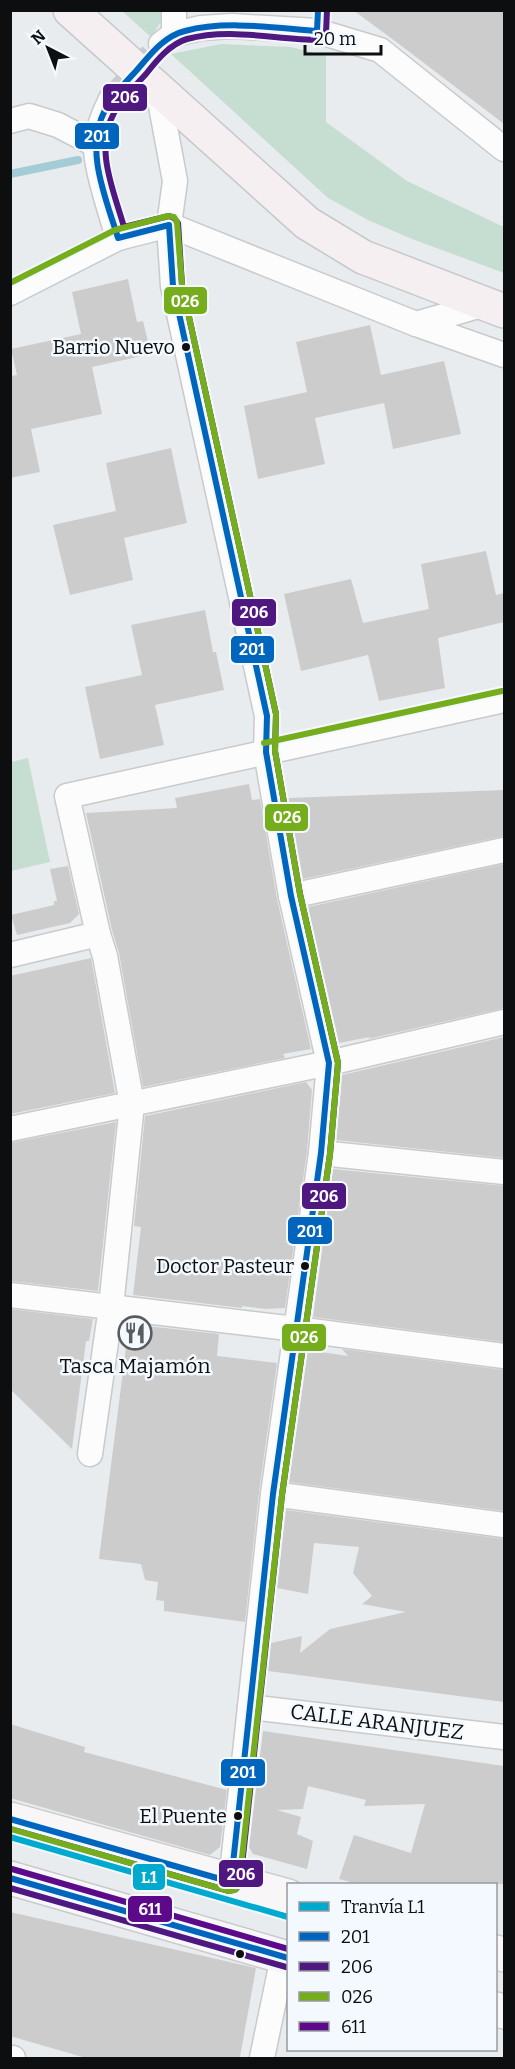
<svg xmlns="http://www.w3.org/2000/svg" width="515" height="2069" viewBox="0 0 515 2069" font-family="Bitter,serif">
<rect width="100%" height="100%" fill="#e9ecee"/>
<g fill="#c6ded2">
<polygon points="122,11 163,11 164,17 151,37"/>
<polygon points="221,44 291,47 326,56 326,122 407,181 504,227 504,273 412,239 368,220 328,198 171,54"/>
<polygon points="28,758 50,862 11,871 11,762"/>
</g>
<g fill="none" stroke-linecap="round" stroke-linejoin="round">
<polyline stroke="#a4ccd6" stroke-width="8" points="10,174 78,160"/>
</g>
<g fill="#ccc">
<polygon points="353,10 504,10 504,124 399,44"/>
<polygon points="128,279 137,322 143,321 151,354 92,367 102,414 31,429 40,472 10,478 10,376 17,375 11,349 81,334 72,292"/>
<polygon points="370,325 381,375 444,361 461,434 393,449 384,403 315,418 325,464 258,479 244,406 307,392 296,342"/>
<polygon points="171,448 187,523 124,538 133,580 70,595 53,525 116,511 106,463"/>
<polygon points="486,551 496,595 504,593 504,622 438,638 445,688 379,701 368,655 301,671 284,594 351,579 363,623 429,609 421,564"/>
<polygon points="205,610 213,652 216,652 224,690 155,705 164,745 100,759 85,687 142,675 131,625"/>
<polygon points="249,784 252,800 260,799 277,899 311,1049 283,1054 285,1058 143,1087 119,953 112,930 86,813 177,808 175,798"/>
<polygon points="504,790 504,836 303,879 288,798"/>
<polygon points="504,864 504,1008 368,1039 370,1037 339,1043 308,907"/>
<polygon points="68,866 79,914 70,923 17,935 11,915 54,905 54,901 57,901 50,869"/>
<polygon points="91,958 115,1093 10,1114 10,976"/>
<polygon points="504,1037 504,1158 336,1140 342,1075"/>
<polygon points="306,1082 312,1090 307,1151 285,1308 265,1309 242,1306 242,1308 133,1295 141,1227 134,1226 145,1116"/>
<polygon points="116,1122 98,1291 10,1281 10,1143"/>
<polygon points="333,1169 504,1186 504,1342 313,1317"/>
<polygon points="10,1309 93,1319 89,1341 86,1341 72,1449 10,1389"/>
<polygon points="129,1324 219,1334 217,1356 277,1363 259,1492 245,1622 164,1611 164,1601 156,1600 158,1582 145,1580 141,1564 99,1559"/>
<polygon points="342,1349 504,1370 504,1511 289,1482 308,1350 348,1356"/>
<polygon points="286,1510 504,1539 504,1702 268,1671 271,1643 302,1636 300,1653 330,1629 406,1612 362,1604 372,1596 353,1573 359,1547 314,1543 308,1594 277,1588"/>
<polygon points="10,1724 85,1747 84,1752 227,1790 220,1847 210,1855 10,1798"/>
<polygon points="263,1731 504,1766 504,1884 358,1884 339,1879 354,1835 411,1853 425,1804 364,1806 366,1800 308,1786 303,1809 277,1810 301,1817 297,1834 313,1841 307,1869 253,1854 249,1847"/>
<polygon points="10,1912 256,1968 240,2057 86,2058 10,2036"/>
</g>
<g fill="none" stroke-linecap="round" stroke-linejoin="round">
<polyline stroke="#c8cbcd" stroke-width="24" stroke-dasharray="24 12" stroke-linecap="butt" points="111,99 161,44"/>
<g stroke="#c8cacc" stroke-width="27">
<g id="minor">
<polyline points="174,10 174,34"/>
<polyline points="161,44 174,34 201,28 232,26 317,31 380,50 504,149"/>
<polyline points="158,90 175,181 169,225 173,286 267,716 266,752 291,896 329,1063 321,1153 273,1494 231,1882"/>
<path d="M 111,99 C 104,113 98,127 96,143 C 94,164 112,216 118,238"/>
<polyline points="10,121 29,116 58,125 96,145"/>
<polyline points="10,293 118,238 169,225 416,324 504,355"/>
<polyline points="416,324 485,304"/>
<polyline points="291,896 504,850"/>
<polyline points="10,955 98,934"/>
<polyline points="10,1129 329,1063 504,1022"/>
<polyline points="321,1153 504,1172"/>
<polyline points="10,1295 296,1329 504,1356"/>
<polyline points="90,1454 111,1307 132,1104 105,956 98,934 67,796 504,700"/>
<polyline points="273,1494 504,1525"/>
<polyline points="250,1707 504,1737"/>
<polyline points="10,2058 13,2058"/>
<polyline points="262,2058 283,1957"/>
</g>
</g>
<g stroke="#c8cacc" stroke-width="36">
<g id="secondary">
<polyline points="10,1819 288,1896"/>
<polyline points="10,1878 288,1958"/>
<polyline points="496,1952 504,1955"/>
<polyline points="496,2009 504,2012"/>
</g>
</g>
<g stroke="#c6c8c9" stroke-width="36">
<polyline id="primary" points="70,10 307,223 363,257 504,311"/>
</g>
<use href="#minor" stroke="#fcfcfc" stroke-width="24"/>
<use href="#secondary" stroke="#f8f6f7" stroke-width="33"/>
<use href="#primary" stroke="#f5eff1" stroke-width="33"/>
<g stroke="#f3f9fe" stroke-width="10">
<g id="bus-1">
<path d="M 10,1819 L 231,1882 L 273,1494 L 321,1153 L 329,1063 L 291,896 L 266,752 L 267,716 L 173,286 L 169,225 L 118,238 C 106,198 84,150 105,110 C 113,95 125,83 136,71 C 150,55 164,36 185,31 C 225,20 276,28 317,31 L 318,10"/>
<polyline points="10,1878 288,1958"/>
</g>
</g>
<g stroke="#f3f9fe" stroke-width="10">
<g id="bus-2">
<path d="M 10,1829 L 229,1891 L 236,1889 L 240,1884 L 282,1495 L 330,1154 L 338,1063 L 300,894 L 275,751 L 276,714 L 182,285 L 178,223 L 174,218 L 169,216 L 124,227 C 114,191 94,149 114,113 C 123,98 135,86 146,74 C 157,60 170,44 187,39 C 230,27 276,40 319,40 L 326,33 L 327,10"/>
<polyline points="10,1888 286,1967"/>
</g>
</g>
<g stroke="#f3f9fe" stroke-width="10">
<g id="bus-3">
<polyline points="10,283 115,230 168,216 174,217 177,222 182,285 276,714 275,751 300,894 338,1063 330,1154 282,1495 239,1885 235,1890 229,1891 10,1829"/>
<polyline points="264,743 502,691"/>
</g>
</g>
<g stroke="#f3f9fe" stroke-width="10">
<polyline id="bus-4" points="12,1869 288,1949"/>
</g>
<use href="#bus-1" stroke="#0065bd" stroke-width="6"/>
<use href="#bus-2" stroke="#4f1780" stroke-width="6"/>
<use href="#bus-3" stroke="#75ad1c" stroke-width="6"/>
<use href="#bus-4" stroke="#5c0a8a" stroke-width="6"/>
<g stroke="#f3f9fe" stroke-width="10">
<polyline id="tram-1" points="10,1837 288,1917"/>
</g>
<use href="#tram-1" stroke="#00a9ce" stroke-width="6"/>
</g>
<defs>
<g id="restaurant-ring" transform="scale(1.725)"><circle r="9.5" fill="#f3f9fe" stroke="#595c5e" stroke-width="1.5"/><path d="M-5-6h1v4h1v-4h1v4h1v-4h1v5L-1.5 .5V6h-2V.5L-5-1ZM5-6V6H3V1.5H1.5Q1.5-4 5-6Z" fill="#595c5e"/></g>
</defs>
<g fill-rule="evenodd">
<use href="#restaurant-ring" x="135" y="1333"/>
</g>
<g fill="#0c0e10" stroke="#f3f9fe" stroke-width="2">
<circle cx="186" cy="347" r="5"/>
<circle cx="305" cy="1266" r="5"/>
<circle cx="238" cy="1816" r="5"/>
<circle cx="240" cy="1954" r="5"/>
</g>
<g text-anchor="middle" stroke-width="5" stroke-linejoin="round" paint-order="stroke">
<g font-size="20" fill="#0c0e10" stroke="#f3f9fe" text-anchor="end">
<text x="175" y="354">Barrio Nuevo</text>
<text x="294" y="1273">Doctor Pasteur</text>
<text x="227" y="1823">El Puente</text>
</g>
<g font-size="21" fill="#0c0e10" stroke="#f3f9fe">
<text x="135" y="1373">Tasca Majamón</text>
</g>
<g font-size="21" fill="#0c0e10" stroke="#f3f9fe">
<text transform="translate(377 1722) rotate(7)" y="7">CALLE ARANJUEZ</text>
</g>
</g>
<g stroke="#f3f9fe" stroke-width="2">
<rect x="102" y="83" width="46" height="29" rx="6" fill="#4f1780"/>
<rect x="74" y="122" width="46" height="28" rx="6" fill="#0065bd"/>
<rect x="163" y="286" width="45" height="29" rx="6" fill="#75ad1c"/>
<rect x="231" y="598" width="46" height="29" rx="6" fill="#4f1780"/>
<rect x="230" y="635" width="45" height="29" rx="6" fill="#0065bd"/>
<rect x="264" y="803" width="45" height="29" rx="6" fill="#75ad1c"/>
<rect x="301" y="1182" width="46" height="28" rx="6" fill="#4f1780"/>
<rect x="287" y="1216" width="46" height="29" rx="6" fill="#0065bd"/>
<rect x="281" y="1323" width="46" height="29" rx="6" fill="#75ad1c"/>
<rect x="220" y="1758" width="46" height="29" rx="6" fill="#0065bd"/>
<rect x="218" y="1859" width="46" height="29" rx="6" fill="#4f1780"/>
<rect x="132" y="1863" width="34" height="28" rx="6" fill="#00a9ce"/>
<rect x="127" y="1895" width="46" height="28" rx="6" fill="#5c0a8a"/>
</g>
<g font-size="16" text-anchor="middle" font-weight="bold" fill="#fff">
<text x="125" y="103">206</text>
<text x="97" y="142">201</text>
<text x="185" y="307">026</text>
<text x="254" y="618">206</text>
<text x="252" y="655">201</text>
<text x="287" y="823">026</text>
<text x="324" y="1202">206</text>
<text x="310" y="1237">201</text>
<text x="304" y="1343">026</text>
<text x="243" y="1778">201</text>
<text x="241" y="1880">206</text>
<text x="149" y="1883">L1</text>
<text x="150" y="1915">611</text>
</g>
<rect width="515" height="2069" fill="none" stroke="#0c0e10" stroke-width="24"/>
<rect x="287" y="1883" width="210" height="168" fill="#f3f9fe" stroke="#979b9f" stroke-width="1.5"/>
<rect x="299" y="1902" width="30" height="9" fill="#00a9ce" stroke="#979b9f" stroke-width="1.5"/>
<text x="341" y="1913" font-size="18" fill="#0c0e10">Tranvía L1</text>
<rect x="299" y="1932" width="30" height="9" fill="#0065bd" stroke="#979b9f" stroke-width="1.5"/>
<text x="341" y="1943" font-size="18" fill="#0c0e10">201</text>
<rect x="299" y="1962" width="30" height="9" fill="#4f1780" stroke="#979b9f" stroke-width="1.5"/>
<text x="341" y="1973" font-size="18" fill="#0c0e10">206</text>
<rect x="299" y="1992" width="30" height="9" fill="#75ad1c" stroke="#979b9f" stroke-width="1.5"/>
<text x="341" y="2003" font-size="18" fill="#0c0e10">026</text>
<rect x="299" y="2022" width="30" height="9" fill="#5c0a8a" stroke="#979b9f" stroke-width="1.5"/>
<text x="341" y="2033" font-size="18" fill="#0c0e10">611</text>
<g transform="translate(48 48) rotate(318)" stroke="#f3f9fe" stroke-width="4.5" paint-order="stroke">
<path d="M0-4.5L10 22L0 15L-10 22Z" fill="#0c0e10"/>
<text y="-9" font-size="16" font-weight="bold" text-anchor="middle" fill="#0c0e10">N</text>
</g>
<path d="M305 45v9h76v-9" fill="none" stroke="#0c0e10" stroke-width="3"/>
<text x="314" y="45" font-size="18" fill="#0c0e10" stroke="#f3f9fe" stroke-width="4.5" paint-order="stroke">20 m</text>
</svg>
